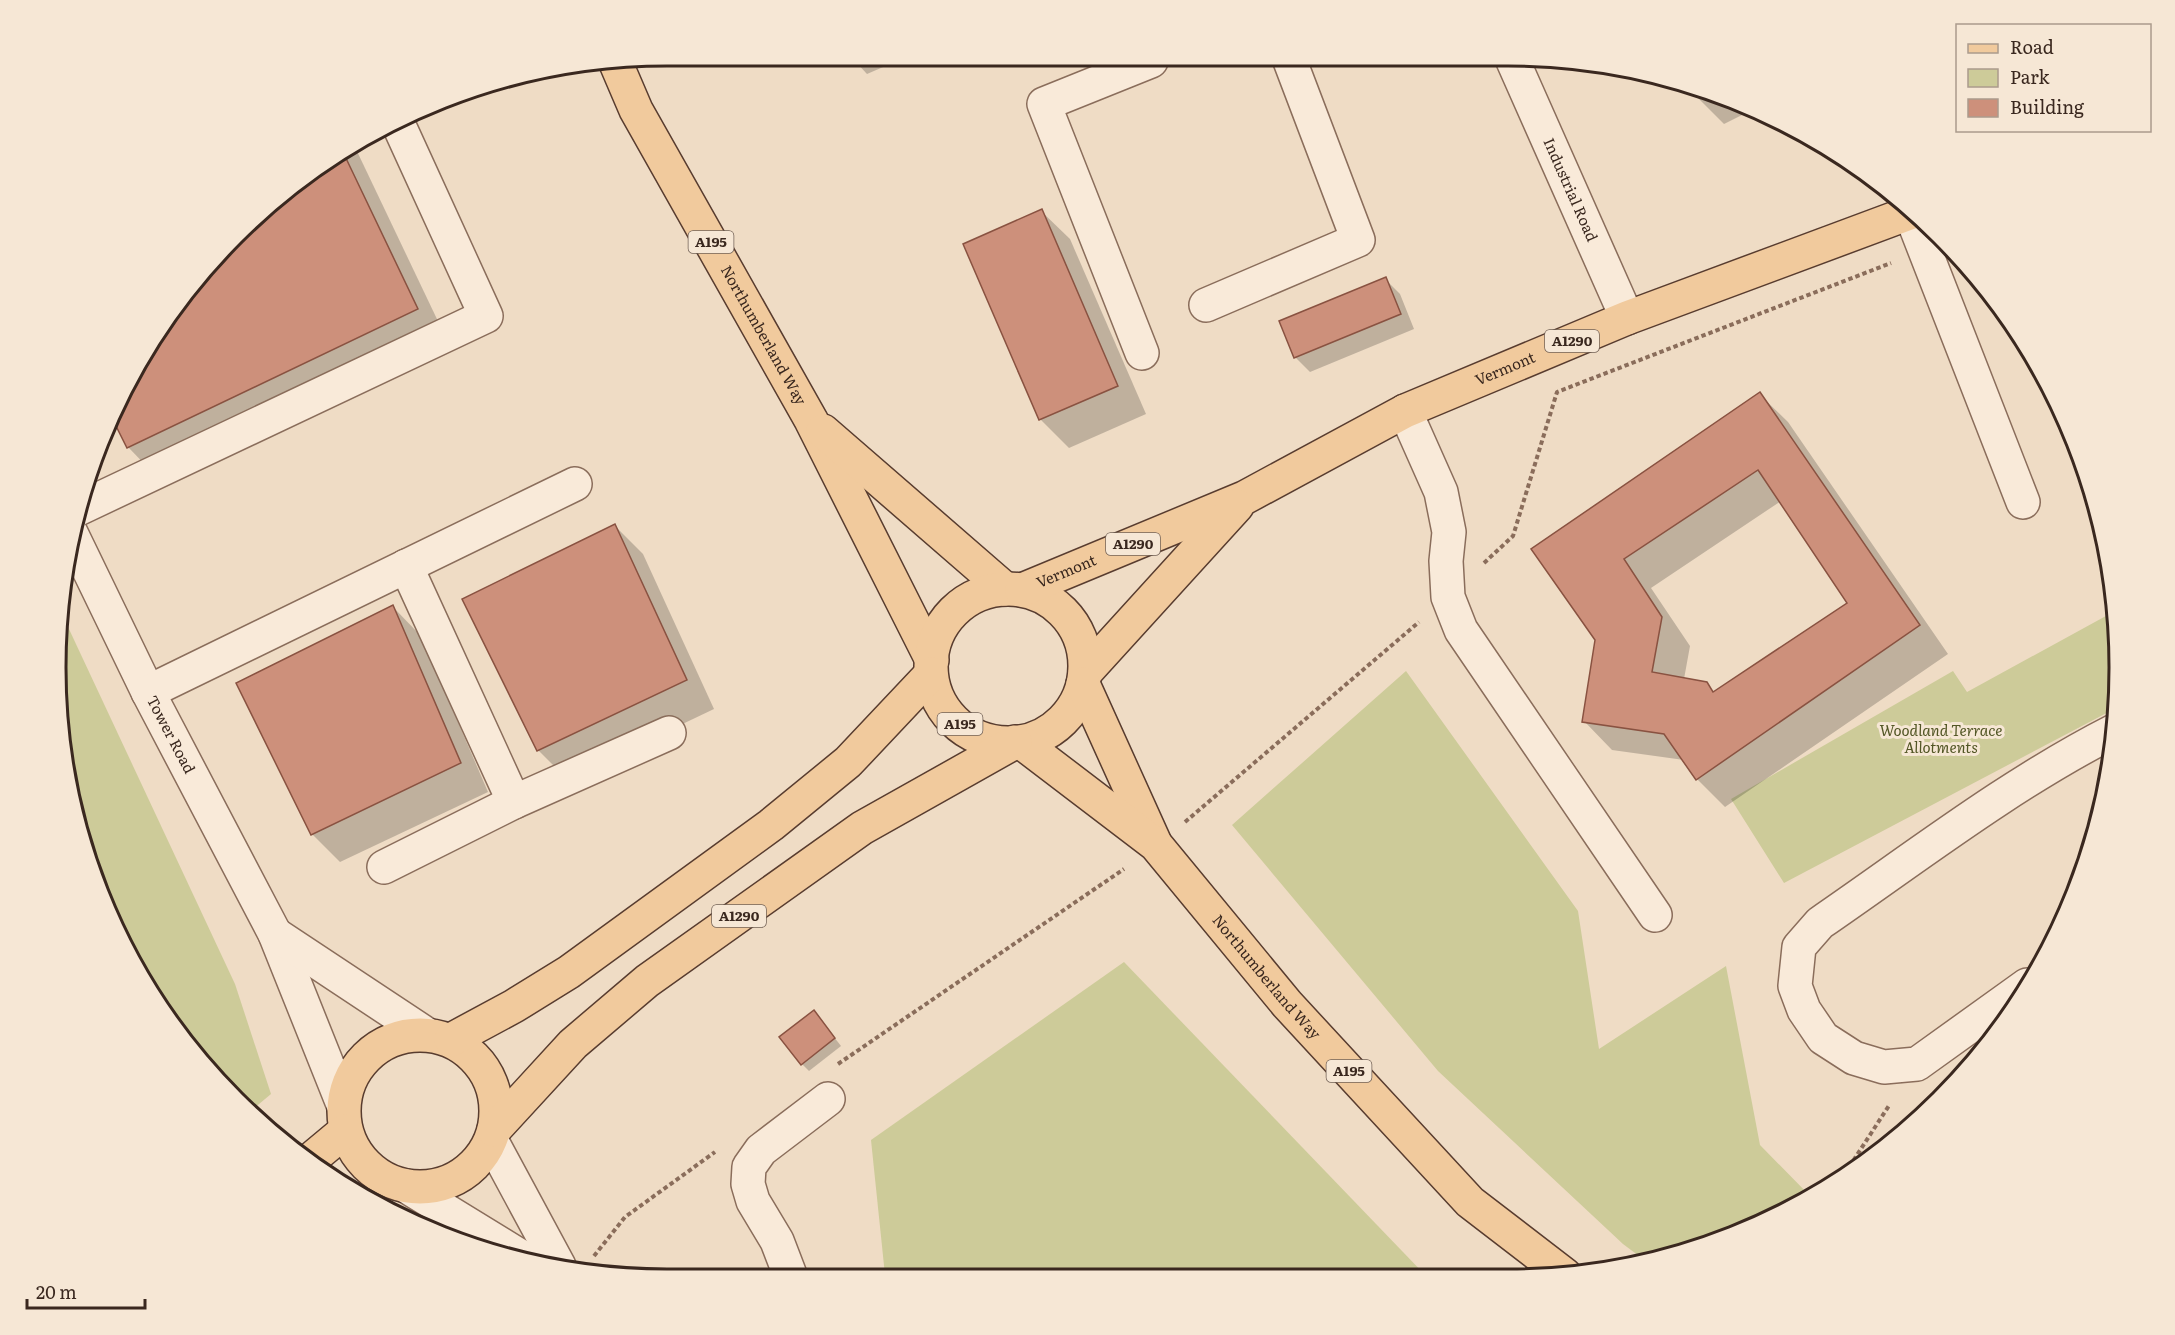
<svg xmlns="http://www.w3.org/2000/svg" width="2175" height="1335" viewBox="0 0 2175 1335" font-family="Literata,serif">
<rect width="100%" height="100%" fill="#efdcc5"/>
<g fill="#cdcb99">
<polygon points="2115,611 2118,707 1784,883 1731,799 1953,671 1967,692"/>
<polygon points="61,612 235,984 271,1094 252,1110 182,1040 119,938 88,864 61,748 56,667"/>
<polygon points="1406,671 1578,911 1599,1049 1726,966 1760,1145 1812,1198 1704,1247 1643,1259 1623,1244 1438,1071 1232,825"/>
<polygon points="1124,962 1428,1278 885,1275 871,1140"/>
</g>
<g fill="#0003" fill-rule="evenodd">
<polygon points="855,61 897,61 867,74"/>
<polygon points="1692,89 1741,102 1754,109 1724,124 1695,95"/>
<polygon points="354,145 446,338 156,476 128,447 114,418 159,327 235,235 295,182"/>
<polygon points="1041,211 1070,239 1146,414 1069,448 1040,419"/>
<polygon points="1385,279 1400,294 1414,329 1310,372 1295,357"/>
<polygon points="2036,360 2087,470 2096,508 2094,506"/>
<path d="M 1759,394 L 1788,422 L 1948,654 L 1725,807 L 1697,779 L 1684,760 L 1612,750 L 1584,721 L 1596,640 L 1533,549 ZM 1781,501 L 1849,603 L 1715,693 L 1706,684 L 1684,679 L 1690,646 L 1651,588 Z"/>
<polygon points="614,525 643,554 714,709 567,779 538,750"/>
<polygon points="393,607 421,636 488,792 340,862 312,834"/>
<polygon points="820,1019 841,1046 809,1071 802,1064"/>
</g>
<g fill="#cd907b" stroke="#895241" stroke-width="1.5" fill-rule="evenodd">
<polygon points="1690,88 1703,92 1694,96"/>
<polygon points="343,152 418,309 127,448 113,420 159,327 235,235 295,182"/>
<polygon points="1042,209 1118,386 1039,420 963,244"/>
<polygon points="1386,277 1401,314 1294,358 1279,321"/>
<polygon points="2033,355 2087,470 2095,506 2093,507"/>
<path d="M 1760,392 L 1920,625 L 1696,780 L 1664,734 L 1582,722 L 1595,640 L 1531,549 ZM 1758,470 L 1847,603 L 1713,692 L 1707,682 L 1652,672 L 1662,617 L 1624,559 Z"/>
<polygon points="615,524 687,680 537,751 462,599"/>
<polygon points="393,605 461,763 311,835 236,683"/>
<polygon points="814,1010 835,1038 801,1065 779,1037"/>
</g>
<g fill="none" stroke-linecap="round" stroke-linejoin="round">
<g stroke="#8a6d5b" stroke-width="36">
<g id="minor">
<path id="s1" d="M 1513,61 L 1627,318"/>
<polyline points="1910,212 2023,502"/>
<polyline points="1206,305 1358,240 1290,61"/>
<polyline points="1142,353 1044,104 1151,61"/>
<polyline points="1405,411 1441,492 1449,532 1446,561 1448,597 1461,630 1655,915"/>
<polyline points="78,509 486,316 396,119"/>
<path id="s2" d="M 71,533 L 148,692 L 275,934 L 343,1104"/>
<polyline points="406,566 514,802"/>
<polyline points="148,692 575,484"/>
<polyline points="384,867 514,802 669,733"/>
<polyline points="275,934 426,1034"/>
<path d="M 2027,985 L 1917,1064 L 1884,1067 L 1854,1058 L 1823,1038 L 1804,1010 L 1795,986 L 1799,947 L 1820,923 C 1916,857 2010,784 2114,731"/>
<polyline points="491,1140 559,1266"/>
<polyline points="406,1186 520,1256"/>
<polyline points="790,1275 777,1241 753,1201 748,1184 749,1167 761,1150 828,1099"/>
</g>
</g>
<g stroke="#583c2f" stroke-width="36">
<g id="major">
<path id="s3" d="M 615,61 L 636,110 L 811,420 L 932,660"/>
<polyline points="823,431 1005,589"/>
<circle cx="1008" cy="666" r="77"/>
<path id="s4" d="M 1022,590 L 1244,498 L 1405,411 L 1627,318 L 1912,212"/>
<polyline points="1085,673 1237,506"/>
<polyline points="1083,684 1154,841"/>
<path id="s5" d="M 1021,742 L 1156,845 L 1287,1004 L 1470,1202 L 1565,1275"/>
<circle cx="420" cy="1111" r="76"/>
<polyline points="451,1040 514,1006 569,972 771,825 848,762 931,674"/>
<polyline points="494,1130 573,1044 647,981 862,828 1015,742"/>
<polyline points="309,1161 345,1131"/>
</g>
</g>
<g stroke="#8a6d5b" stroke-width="4" stroke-dasharray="4.5 3" stroke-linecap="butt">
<polyline points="1484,563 1513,536 1557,392 1891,263"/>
<polyline points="1185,822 1419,622"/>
<polyline points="838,1064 1124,869"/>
<polyline points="1834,1183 1846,1172 1890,1104"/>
<polyline points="594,1256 625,1217 715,1152"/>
</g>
<use href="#minor" stroke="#f9ead9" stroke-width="33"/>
<use href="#major" stroke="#f1ca9d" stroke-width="33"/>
</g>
<g text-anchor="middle" stroke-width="6" stroke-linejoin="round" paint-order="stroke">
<g fill="#f6e7d5" stroke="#726156" stroke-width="1.5">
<rect x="688.5" y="231" width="45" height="22" rx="4.5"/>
<rect x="1545" y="330" width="54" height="22" rx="4.5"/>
<rect x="1106" y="533" width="54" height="22" rx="4.5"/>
<rect x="937.5" y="713" width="45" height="22" rx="4.5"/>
<rect x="712" y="905" width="54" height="22" rx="4.5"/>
<rect x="1326.5" y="1060" width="45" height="22" rx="4.5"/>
</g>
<g font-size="14" font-weight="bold" fill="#3a281f">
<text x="711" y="247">A195</text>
<text x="1572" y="346">A1290</text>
<text x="1133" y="549">A1290</text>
<text x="960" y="729">A195</text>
<text x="739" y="921">A1290</text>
<text x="1349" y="1076">A195</text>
</g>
<g font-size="15" fill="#3a281f" stroke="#f6e7d5">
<text dy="5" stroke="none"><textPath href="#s1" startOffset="141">Industrial Road</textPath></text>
<text dy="5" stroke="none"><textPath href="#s3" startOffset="312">Northumberland Way</textPath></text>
<text dy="5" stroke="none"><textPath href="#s4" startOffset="532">Vermont</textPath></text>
<text dy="5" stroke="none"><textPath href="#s4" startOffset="48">Vermont</textPath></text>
<text dy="5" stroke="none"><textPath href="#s2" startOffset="225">Tower Road</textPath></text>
<text dy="5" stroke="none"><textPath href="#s5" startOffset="342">Northumberland Way</textPath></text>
</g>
<g font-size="15" font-style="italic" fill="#525625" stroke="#f6e7d5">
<text x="1941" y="736">Woodland Terrace<tspan x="1941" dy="17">Allotments</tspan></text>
</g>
</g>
<path d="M0 0H2175V1335H0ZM667 66H1508A601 601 0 0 1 2109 667V668A601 601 0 0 1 1508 1269H667A601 601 0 0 1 66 668V667A601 601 0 0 1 667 66Z" fill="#f6e7d5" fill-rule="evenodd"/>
<path fill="none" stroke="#3a281f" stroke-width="3" d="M667 66H1508A601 601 0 0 1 2109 667V668A601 601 0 0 1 1508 1269H667A601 601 0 0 1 66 668V667A601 601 0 0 1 667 66Z"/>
<rect x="1956" y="24" width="195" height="108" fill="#f6e7d5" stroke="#ab9b8c" stroke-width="1.5"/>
<rect x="1968" y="44" width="30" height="9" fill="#f1ca9d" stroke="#ab9b8c" stroke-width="1.5"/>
<text x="2010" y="54" font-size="18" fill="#3a281f">Road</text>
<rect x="1968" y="69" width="30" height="18" fill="#cdcb99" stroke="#ab9b8c" stroke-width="1.5"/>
<text x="2010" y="84" font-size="18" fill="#3a281f">Park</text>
<rect x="1968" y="99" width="30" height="18" fill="#cd907b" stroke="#ab9b8c" stroke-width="1.5"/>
<text x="2010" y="114" font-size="18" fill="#3a281f">Building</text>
<path d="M27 1299v9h118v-9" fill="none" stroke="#3a281f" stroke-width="3"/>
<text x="36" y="1299" font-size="18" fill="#3a281f" stroke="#f6e7d5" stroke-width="4.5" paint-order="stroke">20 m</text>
</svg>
